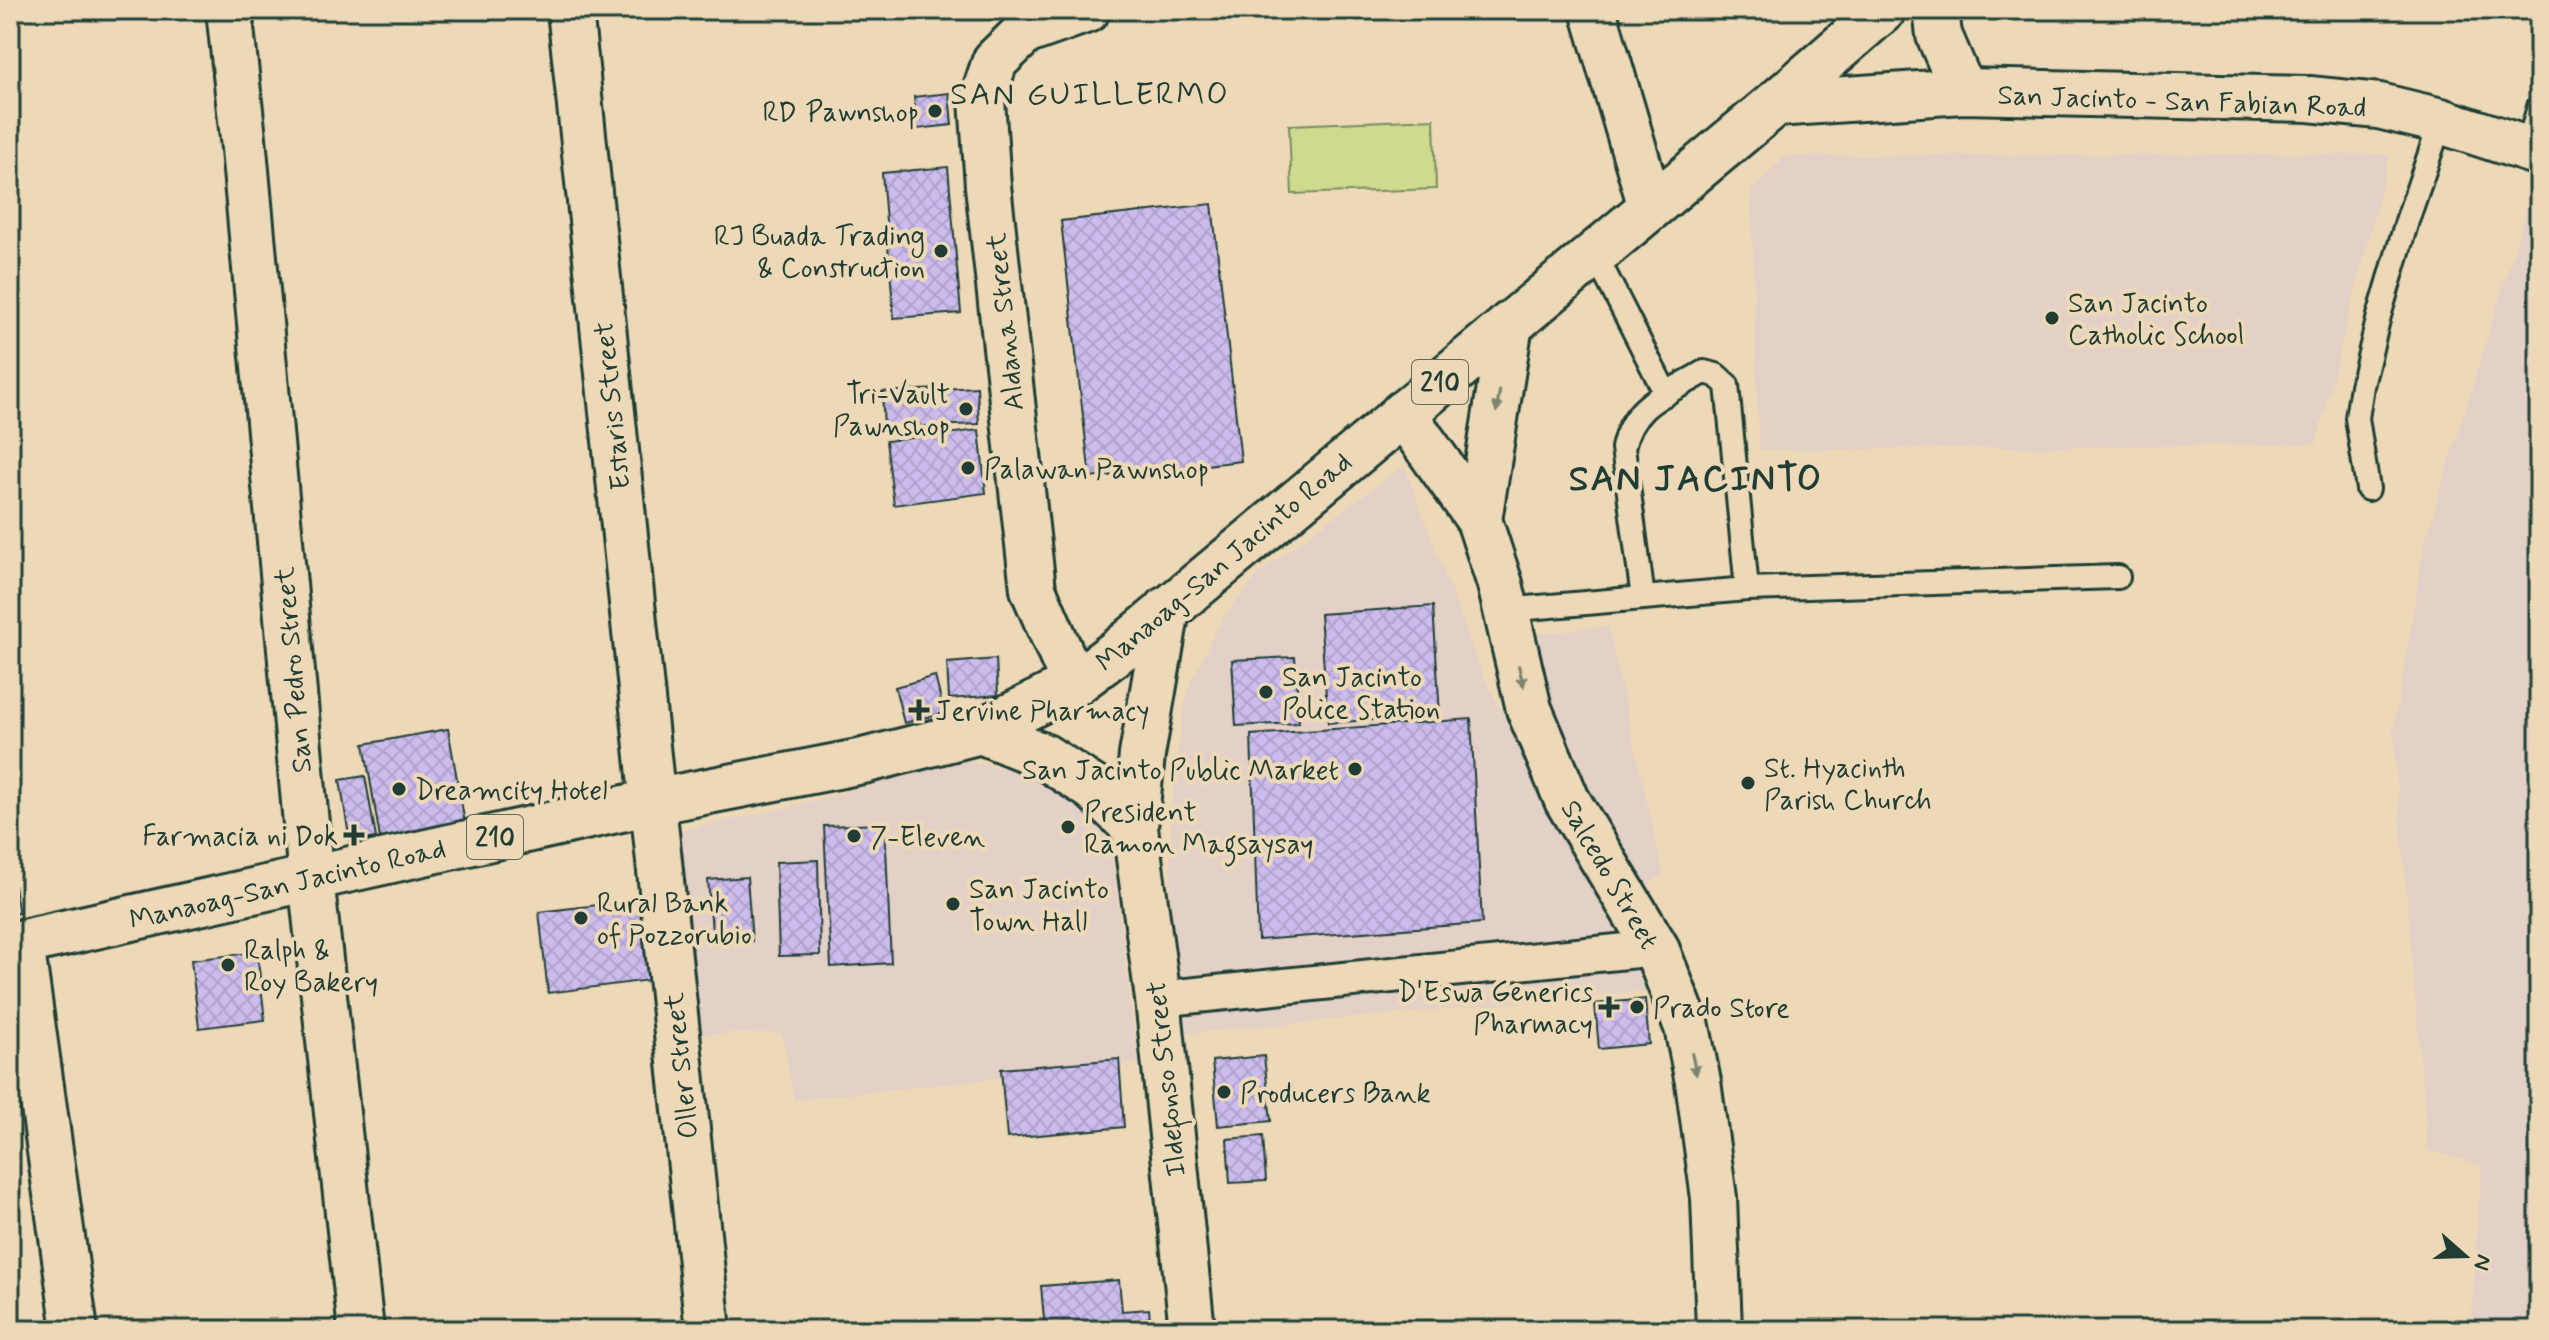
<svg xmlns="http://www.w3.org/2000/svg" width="2549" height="1340" viewBox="0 0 2549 1340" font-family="Mynerve,sans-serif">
<defs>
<pattern id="building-cross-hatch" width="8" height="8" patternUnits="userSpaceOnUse" patternTransform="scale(2)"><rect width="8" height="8" fill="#ccbced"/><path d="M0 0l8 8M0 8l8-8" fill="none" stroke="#afa2cc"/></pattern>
</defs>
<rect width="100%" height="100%" fill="#edd9b7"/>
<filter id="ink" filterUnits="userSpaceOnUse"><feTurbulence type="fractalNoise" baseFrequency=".0125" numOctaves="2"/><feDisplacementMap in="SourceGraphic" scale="16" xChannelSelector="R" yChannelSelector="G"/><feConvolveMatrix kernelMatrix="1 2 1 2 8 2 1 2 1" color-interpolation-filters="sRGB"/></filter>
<g filter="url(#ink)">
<g fill="#e3d0c7">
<polygon points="2390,154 2316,444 1759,450 1751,191 1786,156"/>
<polygon points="2530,199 2539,201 2539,1330 2470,1330 2482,1165 2428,1150 2393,732 2425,541"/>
<polygon points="1404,465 1482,674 1619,927 1647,991 1187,1033 1170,964 1171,815 1181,723 1190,683 1222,619 1260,572"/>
<polygon points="1608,626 1663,874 1643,889 1549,720 1530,635"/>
<polygon points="963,761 1026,771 1071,793 1096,818 1111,845 1138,1063 794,1100 782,1033 689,1034 665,833 769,812"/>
</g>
<polygon fill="#cedb8e" stroke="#768c61" stroke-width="2" points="1434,119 1436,189 1292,194 1289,125"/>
<g fill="url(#building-cross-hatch)" stroke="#1f3d34" stroke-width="2">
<polygon points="949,93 952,125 917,129 914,97"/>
<polygon points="948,167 961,313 894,318 882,173"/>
<polygon points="1212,204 1241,461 1090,478 1061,221"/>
<polygon points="977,387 979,424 884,428 882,392"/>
<polygon points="979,430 986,493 894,505 886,441"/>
<polygon points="1433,606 1440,715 1328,723 1320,614"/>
<polygon points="1295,657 1299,723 1236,726 1232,660"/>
<polygon points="996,659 998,695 949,699 947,663"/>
<polygon points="935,676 944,713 904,723 895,687"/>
<polygon points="1471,719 1482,923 1258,940 1251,735"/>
<polygon points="448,729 465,823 380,838 364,744"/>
<polygon points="365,776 376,838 350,842 340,780"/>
<polygon points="885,824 891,963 831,967 824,826"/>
<polygon points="818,860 820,955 779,956 776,862"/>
<polygon points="747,877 752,941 713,945 708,880"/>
<polygon points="10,886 14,886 19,913 10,914"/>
<polygon points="640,900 650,980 548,993 539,912"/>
<polygon points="257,952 265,1020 199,1028 191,960"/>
<polygon points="1645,999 1649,1044 1599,1049 1595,1004"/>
<polygon points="1264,1056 1271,1121 1218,1126 1212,1061"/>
<polygon points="1119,1059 1124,1127 1007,1138 1001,1069"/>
<polygon points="1263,1136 1266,1181 1230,1183 1227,1139"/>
<polygon points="1119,1280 1122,1311 1149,1309 1151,1330 1045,1330 1041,1286"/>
</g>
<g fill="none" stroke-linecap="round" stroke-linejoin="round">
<g stroke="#1f3d34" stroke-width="28">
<g id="service">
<polyline points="2527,149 2539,107"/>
<polyline points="1595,254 1666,394"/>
<polyline points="2368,489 2357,418 2362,386 2379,316 2407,221 2441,121"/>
<path d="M 1643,598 L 1623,448 C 1633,402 1666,395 1704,372 L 1716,375 L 1727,385 L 1747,589"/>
<polyline points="1505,610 1747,589 2118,577"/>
</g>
</g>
<g stroke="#1f3d34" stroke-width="40">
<polyline id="pedestrian" points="1158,999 1656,948"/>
</g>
<g stroke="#1f3d34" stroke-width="50">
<g id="minor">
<polyline points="229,10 243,138 311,878 361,1330"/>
<polyline points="570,10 708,1330"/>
<polyline points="1593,10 1651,207"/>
<polyline points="1074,684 1033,589 988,186 982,100 995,61 1025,32 1087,10"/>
<polyline points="21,943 75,1330"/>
</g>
</g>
<g stroke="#1f3d34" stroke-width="50">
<g id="tertiary">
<polyline points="1403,413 1479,520 1500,584 1529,709 1567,800 1656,948 1687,1027 1698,1082 1714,1198 1719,1330"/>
<polyline points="1479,520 1510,324"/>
</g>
</g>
<g stroke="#1f3d34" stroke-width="50">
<g id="secondary">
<polyline points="1936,10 1939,35 1963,91"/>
<polyline points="1775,104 1963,91 2309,99 2379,106 2441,121 2539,153"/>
<polyline points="1167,609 1142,755 1135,828 1158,999 1192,1330"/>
<polyline points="981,731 1045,757 1093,788 1135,828"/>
</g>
</g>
<g stroke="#1f3d34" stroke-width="50">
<polyline id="primary" points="10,945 652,802 863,761 981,731 1074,684 1122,648 1775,104 1883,10"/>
</g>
<use href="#service" stroke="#edd9b7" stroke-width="22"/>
<use href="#pedestrian" stroke="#edd9b7" stroke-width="34"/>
<use href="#minor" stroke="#edd9b7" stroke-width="44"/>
<use href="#tertiary" stroke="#edd9b7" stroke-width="44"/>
<use href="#secondary" stroke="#edd9b7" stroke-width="44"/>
<use href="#primary" stroke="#edd9b7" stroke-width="44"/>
</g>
<defs><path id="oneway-solid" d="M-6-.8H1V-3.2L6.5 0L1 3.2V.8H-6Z" transform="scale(2)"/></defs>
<g fill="#7c836f">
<use href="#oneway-solid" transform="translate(1498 401) rotate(99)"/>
<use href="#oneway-solid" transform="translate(1521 676) rotate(77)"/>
<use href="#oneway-solid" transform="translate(1694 1064) rotate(78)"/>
</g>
</g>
<g fill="#1f3d34" stroke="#edd9b7" stroke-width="3">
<circle cx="935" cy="111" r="8"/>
<circle cx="941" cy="251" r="8"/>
<circle cx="2052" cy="318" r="8"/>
<circle cx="966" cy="409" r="8"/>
<circle cx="968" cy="468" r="8"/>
<circle cx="1266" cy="692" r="8"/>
<path d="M915 698h8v8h8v8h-8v8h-8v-8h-8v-8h8z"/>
<circle cx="1355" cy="769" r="8"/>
<circle cx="1748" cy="783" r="8"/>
<circle cx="399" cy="789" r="8"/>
<circle cx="1068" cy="827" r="8"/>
<path d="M350 823h8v8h8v8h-8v8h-8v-8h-8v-8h8z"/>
<circle cx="854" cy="836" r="8"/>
<circle cx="953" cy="904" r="8"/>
<circle cx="581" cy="918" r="8"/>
<circle cx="228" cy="965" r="8"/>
<path d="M1605 995h8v8h8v8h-8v8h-8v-8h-8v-8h8z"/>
<circle cx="1637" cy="1007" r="8"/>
<circle cx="1224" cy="1092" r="8"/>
</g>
<g text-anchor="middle" stroke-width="8" stroke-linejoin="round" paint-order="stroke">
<g fill="#edd9b7" stroke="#5d6c5b" stroke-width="2">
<rect x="1412" y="360" width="56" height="44" rx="6"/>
<rect x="467" y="815" width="56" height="44" rx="6"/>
</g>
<g font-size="26" font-weight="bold" fill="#1f3d34">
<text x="1440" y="391">210</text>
<text x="495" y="846">210</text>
</g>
<g font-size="28" fill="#1f3d34" stroke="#edd9b7">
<text transform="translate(2182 100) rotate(2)" y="10">San Jacinto - San Fabian Road</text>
<text transform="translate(1004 322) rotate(-96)" y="10">Aldana Street</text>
<text transform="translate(611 406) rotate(-96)" y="10">Estaris Street</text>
<text transform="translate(1223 561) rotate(-40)" y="10">Manaoag-San Jacinto Road</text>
<text transform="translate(292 670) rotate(-95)" y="10">San Pedro Street</text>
<text transform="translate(1611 874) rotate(60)" y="10">Salcedo Street</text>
<text transform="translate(287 883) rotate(-13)" y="10">Manaoag-San Jacinto Road</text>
<text transform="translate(680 1066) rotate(-96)" y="10">Oller Street</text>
<text transform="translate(1165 1079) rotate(-96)" y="10">Ildefonso Street</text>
</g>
<g font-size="28" fill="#1f3d34" stroke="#edd9b7" text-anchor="start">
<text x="919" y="121" text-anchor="end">RD Pawnshop</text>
<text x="925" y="245" text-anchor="end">RJ Buada Trading<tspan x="925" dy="32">&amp; Construction</tspan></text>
<text x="2068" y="312">San Jacinto<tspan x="2068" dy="32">Catholic School</tspan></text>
<text x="950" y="403" text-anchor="end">Tri-Vault<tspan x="950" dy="32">Pawnshop</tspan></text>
<text x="984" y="478">Palawan Pawnshop</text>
<text x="1282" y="686">San Jacinto<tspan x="1282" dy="32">Police Station</tspan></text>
<text x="935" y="720">Jervine Pharmacy</text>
<text x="1764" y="777">St. Hyacinth<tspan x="1764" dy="32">Parish Church</tspan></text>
<text x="1339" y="779" text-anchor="end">San Jacinto Public Market</text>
<text x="415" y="799">Dreamcity Hotel</text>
<text x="1084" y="821">President<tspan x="1084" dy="32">Ramon Magsaysay</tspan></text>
<text x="338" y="845" text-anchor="end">Farmacia ni Dok</text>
<text x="870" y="846">7-Eleven</text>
<text x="969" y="898">San Jacinto<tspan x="969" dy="32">Town Hall</tspan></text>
<text x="597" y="912">Rural Bank<tspan x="597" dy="32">of Pozzorubio</tspan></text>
<text x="244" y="959">Ralph &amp;<tspan x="244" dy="32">Roy Bakery</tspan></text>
<text x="1593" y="1001" text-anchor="end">D'Eswa Generics<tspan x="1593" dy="32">Pharmacy</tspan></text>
<text x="1653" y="1017">Prado Store</text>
<text x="1240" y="1102">Producers Bank</text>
</g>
<g font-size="32" letter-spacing="2" fill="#1f3d34" stroke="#edd9b7">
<text x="1090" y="104">SAN GUILLERMO</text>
</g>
<g font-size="36" font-weight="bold" letter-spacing="2" fill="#1f3d34" stroke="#edd9b7">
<text x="1696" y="490">SAN JACINTO</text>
</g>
</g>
<rect width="2549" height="1340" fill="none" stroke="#edd9b7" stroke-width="40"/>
<rect x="20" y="20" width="2509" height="1300" fill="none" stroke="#1f3d34" stroke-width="3" filter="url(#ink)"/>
<g transform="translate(2465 1256) rotate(110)" stroke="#edd9b7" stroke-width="6" paint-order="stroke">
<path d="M0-6L14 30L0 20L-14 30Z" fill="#1f3d34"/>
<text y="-12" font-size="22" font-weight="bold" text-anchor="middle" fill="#1f3d34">N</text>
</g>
</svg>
